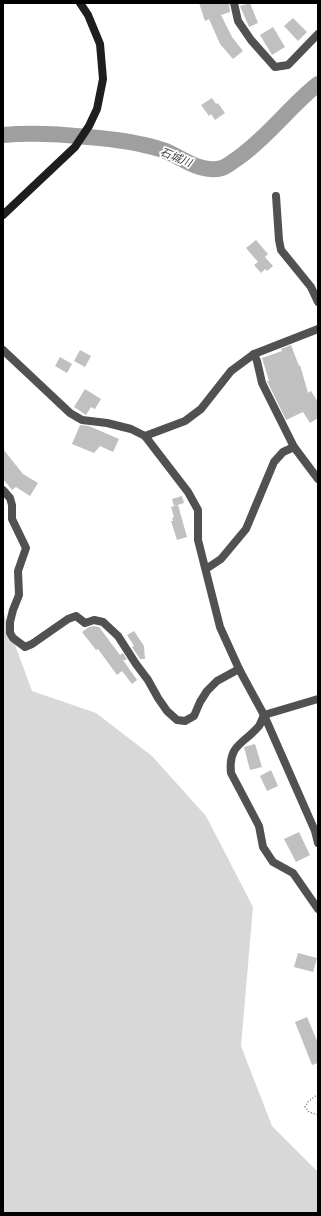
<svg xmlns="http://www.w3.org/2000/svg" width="321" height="1216" viewBox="0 0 321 1216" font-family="'IBM Plex Sans','Noto Sans JP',sans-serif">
<rect width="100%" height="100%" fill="#fff"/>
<polygon fill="#d8d8d8" points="3,612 32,691 96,713 152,756 206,816 253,907 241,1046 272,1126 318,1172 318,1213 3,1213"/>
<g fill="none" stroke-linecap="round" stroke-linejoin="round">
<path stroke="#9f9f9f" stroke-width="16" d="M 3,135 C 32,132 60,134 88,137 C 114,139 138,142 163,150 C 182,157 200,174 222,168 C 228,166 233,161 238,158 C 268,137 289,107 318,84"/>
</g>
<g fill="#c0c0c0">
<polygon points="199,3 229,3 230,12 221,15 232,37 243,51 233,59 220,44 209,19 205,21"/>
<polygon points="250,3 258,23 249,27 240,6"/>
<polygon points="293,18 307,32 298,41 284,26"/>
<polygon points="273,27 285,47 272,55 260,35"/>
<polygon points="212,98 216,104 218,103 225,113 215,120 211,114 209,116 201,105"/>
<polygon points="256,240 268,254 265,257 273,266 267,271 265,269 261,273 254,265 258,262 246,248"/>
<polygon points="291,345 299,366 300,365 308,393 311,391 318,402 318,418 310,423 303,412 286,420 267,381 269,381 262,358 282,351 281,349"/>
<polygon points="80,350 91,356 85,367 74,361"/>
<polygon points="60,357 72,364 67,373 55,366"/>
<polygon points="85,389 101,399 95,409 91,407 86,415 74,407"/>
<polygon points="80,425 89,426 119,439 113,452 100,446 94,453 72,444"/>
<polygon points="3,449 23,474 38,483 30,496 16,487 12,490 3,479"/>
<polygon points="182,496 184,503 174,506 172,499"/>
<polygon points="178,505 187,537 177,540 171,521 173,521 172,518 174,517 171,507"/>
<polygon points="94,626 99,627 120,655 123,653 127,660 123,660 137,680 132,684 122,671 117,675 98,649 96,650 82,632 89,627"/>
<polygon points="134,631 144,646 145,659 140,659 132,647 134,646 127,635"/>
<polygon points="255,744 262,767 250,770 244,747"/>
<polygon points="271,770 278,786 267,791 260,776"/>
<polygon points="299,832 310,855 296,862 284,839"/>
<polygon points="298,953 317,958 313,972 294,967"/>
<polygon points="307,1017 318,1043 318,1063 312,1065 295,1022"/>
</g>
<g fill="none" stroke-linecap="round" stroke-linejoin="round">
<polyline stroke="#737373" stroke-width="1.5" stroke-dasharray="1 2" stroke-linecap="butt" points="318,1094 308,1102 305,1107 309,1112 318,1115"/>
<g stroke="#515151" stroke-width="8">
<polyline points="234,3 238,21 251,40 275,67 288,65 318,34"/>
<polyline points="276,196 279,240 281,250 311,287 318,302"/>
<polyline points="3,350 70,413 82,420 107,423 131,429 145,436 188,492 198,510 198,540 220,627 239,669 264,715 315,831 318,843"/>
<polyline points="254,354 257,361 262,383 294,447 318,479"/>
<polyline points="145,436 185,421 201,409 231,371 254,354 318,329"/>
<polyline points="3,490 10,498 12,505 12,519 26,548 18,571 19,595 13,610 10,622 10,633 13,638 25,647 32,644 68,619 76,616 85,623 94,620 103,622 118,636 136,664 148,680 158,698 167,711 177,720 185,721 194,716 200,702 207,691 217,681 239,669"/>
<polyline points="206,569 221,559 246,529 274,462 283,452 294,447"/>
<path d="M 264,715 C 262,719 261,723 259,726 C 244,744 228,744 231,773 L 259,826 L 263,847 L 273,862 L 293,873 L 318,909"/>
<polyline points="264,715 318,699"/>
</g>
<polyline stroke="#1e1e1e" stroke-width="8" points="3,215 75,147 89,126 97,109 103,79 100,44 88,15 80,3"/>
</g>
<g text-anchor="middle" stroke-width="3.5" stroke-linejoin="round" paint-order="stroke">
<g font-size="11" font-style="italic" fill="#404040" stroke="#fff">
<text transform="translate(176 157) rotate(22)" y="4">石城川</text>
</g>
</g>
<rect width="321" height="1216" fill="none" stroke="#000000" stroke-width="8"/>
</svg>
